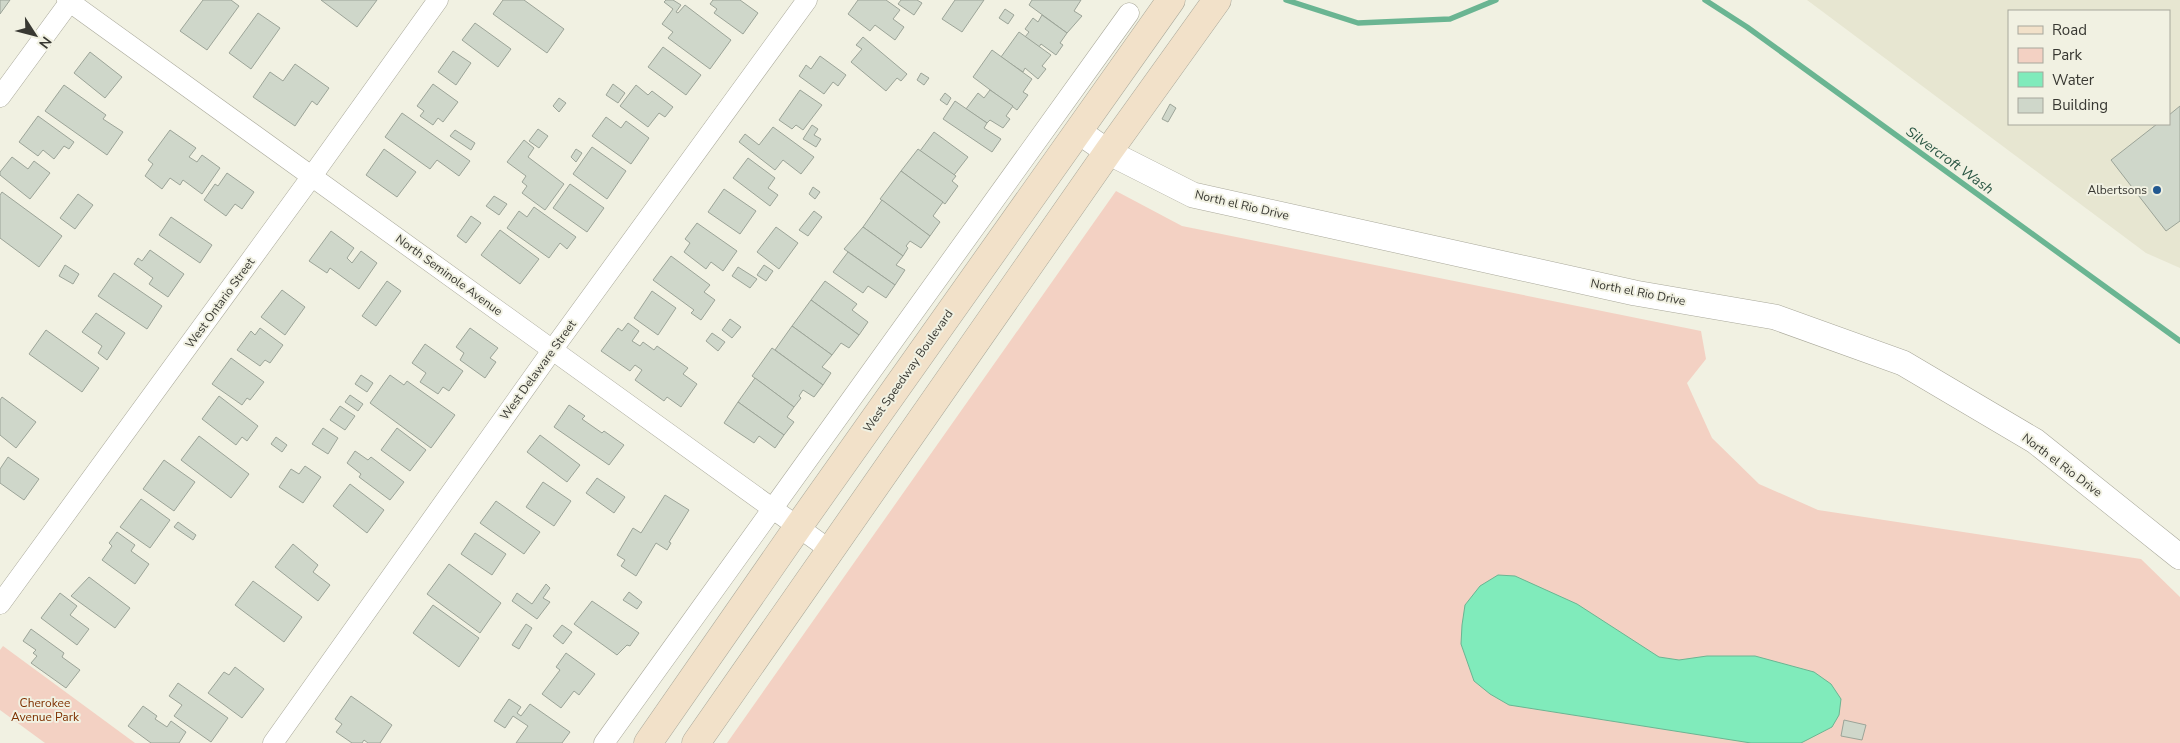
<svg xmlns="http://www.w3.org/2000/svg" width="2180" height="743" viewBox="0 0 2180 743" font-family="'Nunito Sans',sans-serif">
<rect width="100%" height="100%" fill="#f1f1e2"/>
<path fill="#e7e6d1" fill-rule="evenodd" d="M 1807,0 L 2180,0 L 2180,268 L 2146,253 ZM 2009,11 L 2169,11 L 2169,124 L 2009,124 Z"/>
<g fill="#f3d1c3">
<polygon points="1116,191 1182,226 1701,331 1706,359 1687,383 1712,438 1759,484 1818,510 2141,559 2180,597 2180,743 727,743"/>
<polygon points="3,646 135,743 45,743 0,710 0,650"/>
</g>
<polygon fill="#80ebbb" stroke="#6ab592" points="1498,575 1515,576 1577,604 1659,657 1679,660 1707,656 1755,656 1814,672 1831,684 1841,699 1839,715 1832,727 1801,743 1751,743 1509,705 1490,694 1474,681 1461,644 1462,625 1465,605 1480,586"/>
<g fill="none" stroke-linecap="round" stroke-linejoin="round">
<g stroke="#6ab592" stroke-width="5.5">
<polyline points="1286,0 1358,23 1450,19 1496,0"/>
<polyline points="1705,0 1747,27 2180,341"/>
</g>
</g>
<g fill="#cfd7ca" stroke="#9ca498">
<polygon points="0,0 10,0 0,14"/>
<polygon points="203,0 231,0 239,6 207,50 180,31"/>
<polygon points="321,0 377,0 357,27"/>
<polygon points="503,0 524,0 564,29 547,53 493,14"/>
<polygon points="666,0 673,0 681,5 676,12 678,13 685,5 731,40 710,69 668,38 673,32 662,24 673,9 664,2"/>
<polygon points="713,0 740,0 758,13 743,34 714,13 717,9 710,4"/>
<polygon points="858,0 886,0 900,10 893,19 904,27 895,40 875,25 870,31 848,14"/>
<polygon points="901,0 917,0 922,3 914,15 898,4"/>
<polygon points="955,0 984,0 962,32 942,19"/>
<polygon points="1032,0 1081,0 1074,11 1082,16 1067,33 1029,5"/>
<polygon points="1005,9 1014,15 1008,24 999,18"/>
<polygon points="258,13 280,28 251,69 229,53"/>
<polygon points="1042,15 1067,33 1060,43 1063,45 1056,55 1041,44 1039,47 1025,37 1029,32 1025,29 1033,18 1038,22"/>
<polygon points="475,23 511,49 498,67 462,40"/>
<polygon points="1019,32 1051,55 1042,66 1046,69 1038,79 1025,68 1023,72 1001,57"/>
<polygon points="863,37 907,74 901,81 897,78 886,91 851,62 862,49 856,45"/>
<polygon points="663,47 701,75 686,95 648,67"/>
<polygon points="992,50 1032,79 1023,92 1028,95 1017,110 973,77"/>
<polygon points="453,51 471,63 456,85 438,72"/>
<polygon points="90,52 122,77 105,98 74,73"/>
<polygon points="820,56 846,75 838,86 833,82 824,94 799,76 806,65 811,69"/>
<polygon points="295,64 329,88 317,105 312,101 295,126 253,97 270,72 283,81"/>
<polygon points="921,73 929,78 924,85 917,80"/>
<polygon points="433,84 458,102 443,122 438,118 433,125 420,116 424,111 417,106"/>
<polygon points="613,84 625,93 618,103 606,95"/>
<polygon points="64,85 106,115 103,119 123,132 107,155 45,111"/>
<polygon points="636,85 648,95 652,91 673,107 665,117 659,113 648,127 620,106"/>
<polygon points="800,90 822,105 803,130 796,125 792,129 779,120"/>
<polygon points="990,90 1013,106 1006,116 1010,119 1003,128 990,120 987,123 966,109 978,93 984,98"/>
<polygon points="945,93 951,98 947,105 940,100"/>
<polygon points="559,98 566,103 559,112 553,106"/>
<polygon points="955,101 987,123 984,128 1001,139 992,152 943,119"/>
<polygon points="1170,104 1176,108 1168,122 1162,119"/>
<polygon points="2180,106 2180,221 2166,231 2111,160 2157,124 2169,124 2169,115"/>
<polygon points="402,113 470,161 459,176 437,160 430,169 385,137"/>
<polygon points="38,116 74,142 69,149 64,146 54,159 43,150 38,156 19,142"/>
<polygon points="606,117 621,128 626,121 649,138 631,164 592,136"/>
<polygon points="812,125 818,129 814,135 821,139 816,147 803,139"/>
<polygon points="773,127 814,157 801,174 783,160 775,170 739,142 745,134 759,145"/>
<polygon points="538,129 548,136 539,148 529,141"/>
<polygon points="170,130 196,148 189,157 197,162 202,155 220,168 202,194 183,180 180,185 170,178 162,189 145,176 153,164 148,160"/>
<polygon points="455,130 475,143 471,150 450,136"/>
<polygon points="934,132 968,157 954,175 920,151"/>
<polygon points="524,140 534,148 528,157 564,184 545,210 522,193 527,186 522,182 526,176 507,162"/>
<polygon points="592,147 626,171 607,199 573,174"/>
<polygon points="384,149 416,172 397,197 366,175"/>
<polygon points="576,149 582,153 576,162 571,157"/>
<polygon points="918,149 956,176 952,181 958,186 945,204 901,171"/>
<polygon points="12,157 28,169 34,161 50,173 30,199 0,175 0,172"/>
<polygon points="748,158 775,178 768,188 778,195 770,206 733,178"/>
<polygon points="901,171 943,202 933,216 940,222 930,236 880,199"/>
<polygon points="227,173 254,192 242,209 235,204 226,216 204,200 215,184 218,186"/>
<polygon points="570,184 604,208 587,232 553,208"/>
<polygon points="813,187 820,192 815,199 809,194"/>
<polygon points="724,189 756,211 740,234 708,212"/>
<polygon points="2,192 62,236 39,267 0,238 0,195"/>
<polygon points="78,194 93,205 75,229 60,218"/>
<polygon points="494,196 507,204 499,215 486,206"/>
<polygon points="882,200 930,236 921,248 910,241 906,246 908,248 903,256 863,227"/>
<polygon points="534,207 576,237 567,249 560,243 549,258 507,228 519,211 527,217"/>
<polygon points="814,211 822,217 808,236 799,230"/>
<polygon points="471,216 481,223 466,243 457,236"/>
<polygon points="171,217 212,245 200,263 159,235"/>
<polygon points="697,223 737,251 723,271 711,262 706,269 684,252 690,243 685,239"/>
<polygon points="776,227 798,243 779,269 757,252"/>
<polygon points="863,227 903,256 896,265 905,270 895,285 844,249"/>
<polygon points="500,230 539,259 520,284 481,255"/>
<polygon points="331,231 354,248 347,258 352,263 361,251 377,263 359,289 330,268 327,273 309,261"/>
<polygon points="150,250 184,274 168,297 149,284 153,278 134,264 138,258 142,261"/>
<polygon points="848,252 895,285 886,298 868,286 863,293 833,272"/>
<polygon points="671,256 710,285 704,292 715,300 701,320 691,313 694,310 653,280"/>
<polygon points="65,265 79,274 73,284 59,276"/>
<polygon points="764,265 773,271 766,281 757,275"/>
<polygon points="738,267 757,279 750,288 732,276"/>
<polygon points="114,273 162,306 147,329 98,296"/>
<polygon points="387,281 401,291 376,326 362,316"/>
<polygon points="825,281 857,304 852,310 868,322 859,335 811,300"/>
<polygon points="282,290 305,307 285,335 261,317"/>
<polygon points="652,291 676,308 658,335 634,318"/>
<polygon points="811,300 859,335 849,348 841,343 832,355 792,326"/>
<polygon points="96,313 125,333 107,360 98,353 102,346 82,332"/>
<polygon points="730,319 741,327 732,338 722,330"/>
<polygon points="628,323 639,331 632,341 640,346 643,342 654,350 657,346 688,368 683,374 697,384 681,407 667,397 664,401 635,380 642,370 635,365 630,371 601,351 618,328 622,331"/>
<polygon points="792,326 832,355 822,367 831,373 823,385 775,350"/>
<polygon points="260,328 283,345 270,363 265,360 260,366 237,350 251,331 255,335"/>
<polygon points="470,328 498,348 490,358 496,362 485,378 460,360 464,353 456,347"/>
<polygon points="46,330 99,368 82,392 29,354"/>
<polygon points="712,333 725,342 718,351 706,341"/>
<polygon points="425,344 463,371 449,391 443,387 438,394 420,382 426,373 412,363"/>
<polygon points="772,348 823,385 814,397 803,390 799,396 801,398 794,407 752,376"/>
<polygon points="231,358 264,382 250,400 247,398 242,405 212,384"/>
<polygon points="361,375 373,383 367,392 355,384"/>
<polygon points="390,375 404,385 407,381 455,415 431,448 370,403"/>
<polygon points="755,378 794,407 787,417 794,422 784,435 738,402"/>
<polygon points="350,395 363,404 358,411 345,402"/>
<polygon points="219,396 258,426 247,441 242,437 236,445 202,419"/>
<polygon points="2,397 36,422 16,448 0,435 0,400"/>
<polygon points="738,402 784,435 775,448 759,436 754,443 724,423"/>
<polygon points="569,405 585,416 582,419 602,433 604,431 624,445 609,465 554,427"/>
<polygon points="340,406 355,416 345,430 330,420"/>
<polygon points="323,428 338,438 328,454 312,444"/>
<polygon points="397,428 426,450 410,471 381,450"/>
<polygon points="540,435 580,465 567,482 527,452"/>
<polygon points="199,436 249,474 231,498 181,460"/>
<polygon points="276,437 287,445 282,452 271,444"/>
<polygon points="355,451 368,460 371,457 404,482 390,500 359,477 361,474 347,463"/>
<polygon points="8,457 39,479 24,500 0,483 0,469"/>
<polygon points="164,460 195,482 174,511 143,489"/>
<polygon points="305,466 321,477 303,503 279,487 291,469 299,474"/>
<polygon points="597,478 625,497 614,513 586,493"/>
<polygon points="543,482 571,501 554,526 526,507"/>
<polygon points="350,484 384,510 367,533 333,506"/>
<polygon points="665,495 689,510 669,542 671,543 667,550 656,543 636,576 621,566 625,560 617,555 633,528 641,533"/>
<polygon points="141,499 170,520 150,548 120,527"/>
<polygon points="496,501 540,532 524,554 480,523"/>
<polygon points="178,522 196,535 193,540 174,527"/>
<polygon points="117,532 135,545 131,551 149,564 135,584 102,560 112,546 109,543"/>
<polygon points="475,533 506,554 492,575 461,554"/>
<polygon points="293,544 318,565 313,572 330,585 318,601 275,567"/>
<polygon points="449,564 501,603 480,633 427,594"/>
<polygon points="89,577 130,608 115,628 71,596"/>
<polygon points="253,581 302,617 284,642 235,605"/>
<polygon points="546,584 550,588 543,598 550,602 537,619 512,601 517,593 532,604"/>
<polygon points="629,592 642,602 637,609 623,600"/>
<polygon points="60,593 77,606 70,615 89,629 77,645 41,618"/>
<polygon points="592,601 639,633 630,646 627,645 617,655 574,624"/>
<polygon points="433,605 479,638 459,667 413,633"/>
<polygon points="526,624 532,628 519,649 512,645"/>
<polygon points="562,625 572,632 563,644 553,636"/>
<polygon points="31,629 64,653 62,657 80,670 66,688 31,663 37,656 33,653 36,650 23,641"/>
<polygon points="566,653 595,674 579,695 574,691 561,708 542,694 560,670 556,667"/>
<polygon points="235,667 264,689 242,718 208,693 224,672 229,675"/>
<polygon points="178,683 228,718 211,742 174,716 182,705 169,696"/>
<polygon points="351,696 392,725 380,743 368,743 364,740 362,743 352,743 336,732 342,724 335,719"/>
<polygon points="509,699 521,707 517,713 521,716 530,704 570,732 562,743 516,743 528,726 513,716 505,728 494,721"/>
<polygon points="143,706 157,716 155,719 167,727 171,721 186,732 179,743 151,743 128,726"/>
<polygon points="1844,720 1866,725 1862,740 1841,736"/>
</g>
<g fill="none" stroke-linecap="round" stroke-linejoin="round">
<g stroke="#a9a89a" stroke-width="21">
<g id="minor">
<polyline points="67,0 830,550"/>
<polyline points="0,97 71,0"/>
<polyline points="0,604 312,176 438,0"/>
<polyline points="273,743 553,349 807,0"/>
<polyline points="604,743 1129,13"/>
</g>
</g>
<g stroke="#a9a89a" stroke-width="26">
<polyline id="tertiary" points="1078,131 1108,152 1193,195 1635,293 1775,317 1903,363 2035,441 2180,557"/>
</g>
<g stroke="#a9a89a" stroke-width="29">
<g id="secondary">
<polyline points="648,743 798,527 1171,0"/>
<polyline points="696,743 1108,152 1217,0"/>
</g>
</g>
<use href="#minor" stroke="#fff" stroke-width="20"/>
<use href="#tertiary" stroke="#fff" stroke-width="25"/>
<use href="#secondary" stroke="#f2e1c9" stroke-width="28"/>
</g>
<circle fill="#225890" stroke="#f1f1e2" stroke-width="2" cx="2157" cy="190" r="5"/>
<g text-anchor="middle" stroke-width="4" stroke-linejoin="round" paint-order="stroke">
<g font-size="12" fill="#383832" stroke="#f1f1e2" text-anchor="end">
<text x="2147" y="194">Albertsons</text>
</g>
<g font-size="12" fill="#383832" stroke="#f1f1e2">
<text transform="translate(1242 205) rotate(13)" y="4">North el Rio Drive</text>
<text transform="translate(449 275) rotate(36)" y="4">North Seminole Avenue</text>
<text transform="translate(1638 292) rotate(11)" y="4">North el Rio Drive</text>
<text transform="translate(220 303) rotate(-54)" y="4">West Ontario Street</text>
<text transform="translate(538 370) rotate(-54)" y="4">West Delaware Street</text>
<text transform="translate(908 371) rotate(-55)" y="4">West Speedway Boulevard</text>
<text transform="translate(2062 465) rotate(37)" y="4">North el Rio Drive</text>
</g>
<g font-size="12" fill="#7e3000" stroke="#f1f1e2">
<text x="45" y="707">Cherokee<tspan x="45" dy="14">Avenue Park</tspan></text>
</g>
<g font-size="14" font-style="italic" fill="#285542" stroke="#f1f1e2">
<text transform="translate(1950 160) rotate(36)" y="5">Silvercroft Wash</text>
</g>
</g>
<rect x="2008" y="10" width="162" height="115" fill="#f1f1e2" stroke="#a7a79c"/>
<rect x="2018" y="26" width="25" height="8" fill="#f2e1c9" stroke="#a7a79c"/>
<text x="2052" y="35" font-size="15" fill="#383832">Road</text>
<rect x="2018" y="48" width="25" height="15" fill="#f3d1c3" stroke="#a7a79c"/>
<text x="2052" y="60" font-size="15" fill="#383832">Park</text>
<rect x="2018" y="72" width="25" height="15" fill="#80ebbb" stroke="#a7a79c"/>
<text x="2052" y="85" font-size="15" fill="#383832">Water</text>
<rect x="2018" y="98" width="25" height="15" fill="#cfd7ca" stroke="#a7a79c"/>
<text x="2052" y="110" font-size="15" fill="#383832">Building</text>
<g transform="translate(35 35) rotate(126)" stroke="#f1f1e2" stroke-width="4" paint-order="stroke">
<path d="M0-4L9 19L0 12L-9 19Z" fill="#383832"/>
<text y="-8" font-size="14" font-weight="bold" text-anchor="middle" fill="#383832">N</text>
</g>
</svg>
